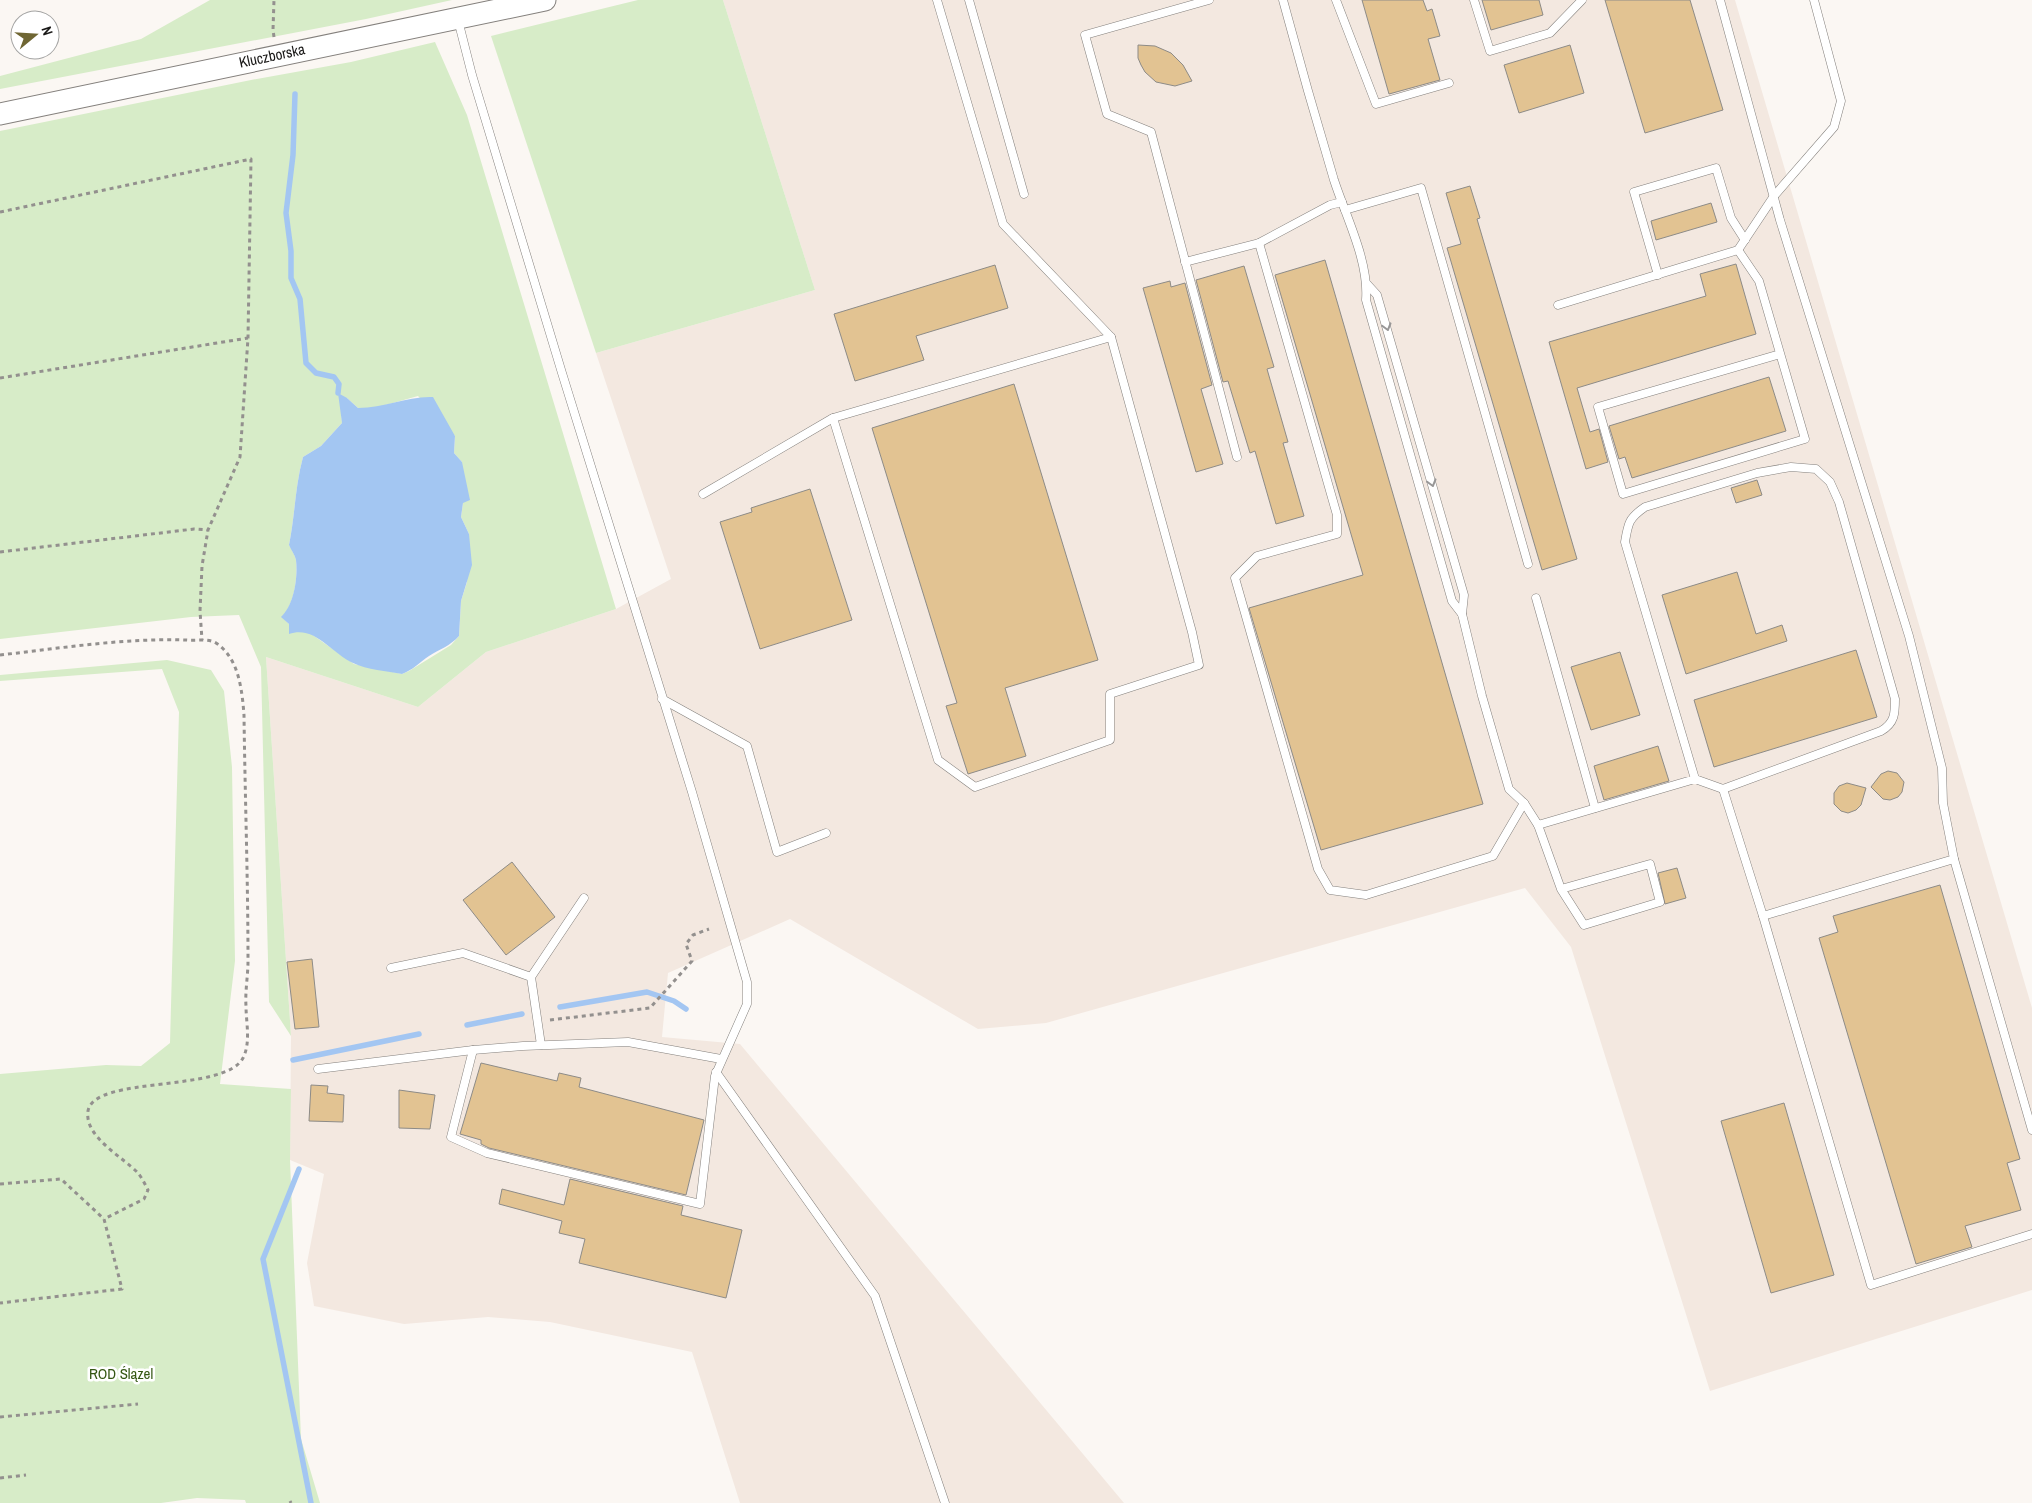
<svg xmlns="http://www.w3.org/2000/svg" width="2032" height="1503" viewBox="0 0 2032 1503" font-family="'Archivo Narrow',sans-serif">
<rect width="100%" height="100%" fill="#fbf7f3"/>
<polygon fill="#f3e8e0" points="723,0 1735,0 2032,1008 2032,1290 1710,1391 1571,947 1525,888 1046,1023 978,1029 790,919 668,973 662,1037 740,1044 1124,1503 740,1503 692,1352 550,1322 488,1317 404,1324 314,1306 307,1263 324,1174 290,1160 291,1036 266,657 418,707 486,652 616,609 671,579 596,353 815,290"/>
<g fill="#d7ecc8" fill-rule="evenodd">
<polygon points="210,0 452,0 366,19 0,89 0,76 141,39"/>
<polygon points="638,0 723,0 815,290 596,353 491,36"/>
<path d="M 435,42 L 467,115 L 616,609 L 486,652 L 418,707 L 266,657 L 291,1036 L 269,1002 L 261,667 L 239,615 L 191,617 L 0,639 L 0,131 L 251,80 L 351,62 ZM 418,396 L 455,436 L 454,453 L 462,462 L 463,503 L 461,517 L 469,534 L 467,582 L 461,601 L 459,636 L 451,645 L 409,671 L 402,674 L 354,664 L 307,631 L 296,631 L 282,617 C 294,605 298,578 296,560 C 295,555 291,549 289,545 C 295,516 295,486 303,457 L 321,446 L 342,423 L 341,410 L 347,398 L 358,408 L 375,408 Z"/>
<polygon points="167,660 211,670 224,691 232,767 235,961 220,1084 291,1089 290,1160 301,1439 320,1503 246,1503 245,1500 197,1498 161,1503 0,1503 0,1074 106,1065 141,1066 170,1043 179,712 162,669 0,681 0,675"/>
</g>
<path fill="#a3c6f2" d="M 338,393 L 347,398 L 358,408 C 385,408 407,396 433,397 L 455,436 L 454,453 L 462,462 L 470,500 L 463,503 L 461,517 L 469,534 L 472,565 L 461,601 L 459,636 C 450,646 440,649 429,656 C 420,662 413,670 402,674 C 387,671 367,670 353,663 C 331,653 315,625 289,634 L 289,624 L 281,617 C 294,605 298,578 296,560 C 295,555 291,550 289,545 C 295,516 295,486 303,457 L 321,446 L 342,423 Z"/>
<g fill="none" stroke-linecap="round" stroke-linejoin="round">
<g stroke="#a3c6f2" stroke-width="5.5">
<polyline points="295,94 293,155 286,213 291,251 291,278 300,299 306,363 316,373 334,377 339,384 338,393"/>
<polyline points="560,1007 647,992 674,1001 686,1009"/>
<polyline points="467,1025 522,1014"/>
<polyline points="293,1060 419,1034"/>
<polyline points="299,1169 263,1259 311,1503"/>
</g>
</g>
<g fill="#e2c392" stroke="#8d8b87">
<polygon points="1362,0 1423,0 1427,11 1432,9 1440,36 1428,39 1440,80 1389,94"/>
<polygon points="1482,0 1539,0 1543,15 1491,30"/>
<polygon points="1605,0 1690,0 1723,110 1645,133"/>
<polygon points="1138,45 1155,46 1171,53 1183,65 1192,81 1175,86 1156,82 1145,72 1141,65 1138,58"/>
<polygon points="1570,45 1584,93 1519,113 1504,65"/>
<polygon points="1470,186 1480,218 1477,219 1577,559 1542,570 1447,248 1461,244 1446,193"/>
<polygon points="1711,203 1717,222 1656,240 1651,221"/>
<polygon points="1325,260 1483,804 1321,850 1249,608 1363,575 1275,275"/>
<polygon points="1736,264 1756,334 1577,388 1590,432 1599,429 1608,462 1586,469 1549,342 1706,296 1700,274"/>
<polygon points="995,265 1008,308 916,336 924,360 855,381 834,314"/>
<polygon points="1244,266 1274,367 1267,369 1288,442 1283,443 1304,516 1276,524 1255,451 1250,453 1228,381 1223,382 1196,280"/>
<polygon points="1170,281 1171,287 1185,283 1212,385 1201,389 1223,464 1196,472 1143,288"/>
<polygon points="1769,377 1786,431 1632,478 1625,457 1619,459 1609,426"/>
<polygon points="1014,384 1098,660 1005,688 1026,756 968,774 946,706 957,703 872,428"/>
<polygon points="1757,480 1762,495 1736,503 1731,488"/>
<polygon points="810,489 852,620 760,649 720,522 752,512 751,508"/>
<polygon points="1737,572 1756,634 1782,625 1787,641 1686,674 1662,595"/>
<polygon points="1856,650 1877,717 1714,767 1694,700"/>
<polygon points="1620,652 1640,715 1591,730 1571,667"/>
<polygon points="1658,746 1669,781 1604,800 1594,766"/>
<polygon points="1888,771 1897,773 1904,782 1902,792 1898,797 1890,800 1883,799 1871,787 1881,774"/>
<polygon points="1847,783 1866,788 1861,805 1856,810 1848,813 1841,811 1834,804 1834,793 1839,786"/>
<polygon points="512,862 555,917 506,955 463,900"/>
<polygon points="1677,868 1686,898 1665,904 1658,873"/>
<polygon points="1940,885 2020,1159 2007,1163 2021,1210 1965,1226 1972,1247 1916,1264 1819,938 1838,932 1833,916"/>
<polygon points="312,959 319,1027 295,1029 287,962"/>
<polygon points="481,1063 557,1081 559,1073 581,1078 579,1087 704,1120 686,1195 489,1148 481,1144 481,1140 460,1134"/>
<polygon points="311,1085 328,1086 327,1093 344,1095 343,1122 309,1121"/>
<polygon points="399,1090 435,1095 430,1129 399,1128"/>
<polygon points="1784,1103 1834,1275 1771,1293 1721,1121"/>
<polygon points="570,1179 683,1206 681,1215 742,1230 726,1298 579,1263 585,1239 559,1233 562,1221 499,1204 502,1189 564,1205"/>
</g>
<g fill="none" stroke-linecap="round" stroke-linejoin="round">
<g stroke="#84807d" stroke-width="9">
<g id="lane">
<polyline points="969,0 1024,194"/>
<polyline points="1209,0 1085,35 1107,114 1151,132 1237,457"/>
<path d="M 1283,0 C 1299,60 1316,120 1334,180 C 1346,217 1369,261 1366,300 L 1452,601 L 1462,614 L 1482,696 L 1509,789 L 1524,803 L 1538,825 L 1695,779 L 1723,789 L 1881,731 C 1895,723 1895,713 1895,699 L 1839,502 L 1830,482 L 1816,469 L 1791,467 L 1757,473 L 1645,507 C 1629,518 1628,523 1625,542 L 1695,779"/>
<polyline points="1336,0 1376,104 1449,83"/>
<polyline points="1474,0 1490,51 1550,33 1582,0"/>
<polyline points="1720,0 1780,220 1909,636 1942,768 1943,803 1954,859 1763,916 1723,789"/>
<polyline points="458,20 472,75 562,373 692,792 747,982 747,1004 715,1076 700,1204 487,1153 451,1137 473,1050"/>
<polyline points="1345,210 1421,188 1528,564"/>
<polyline points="1259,243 1337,515 1337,534 1257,556 1235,578 1318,869 1330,890 1366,895 1493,856 1524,803"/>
<polyline points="1738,250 1759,281 1805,439 1623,494 1598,407 1780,354"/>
<polyline points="1185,262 1259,243 1330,205 1342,202"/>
<polyline points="1658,275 1634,192 1716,168 1731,218 1745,240"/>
<polyline points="1367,284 1377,295 1464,595 1462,614"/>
<polyline points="1558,305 1738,250 1774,196 1834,127 1841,101 1814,0"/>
<polyline points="833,418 938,760 975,787 1110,740 1110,694 1199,665 1192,632 1111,337 1003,224 937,0"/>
<polyline points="703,494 833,418 1111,337"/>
<polyline points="1536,598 1595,808"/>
<polyline points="662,699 747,746 777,852 826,833"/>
<polyline points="1538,825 1561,889 1584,925 1660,902 1650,864 1561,889"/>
<polyline points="1954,859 2032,1130"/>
<polyline points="1763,916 1871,1285 2032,1234"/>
<polyline points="391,968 463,953 531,977"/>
<polyline points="541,1045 531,977 584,898"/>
<polyline points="318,1069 473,1050 523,1046 628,1042 721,1059"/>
<polyline points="716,1072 875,1296 945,1503"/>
</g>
</g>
<g stroke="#84807d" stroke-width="23">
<polyline id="secondary" points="0,114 545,0"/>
</g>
<g stroke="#93908e" stroke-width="3" stroke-dasharray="4 4" stroke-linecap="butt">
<polyline points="274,37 273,30 274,0"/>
<polyline points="0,212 251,159 248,338 240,457 208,530 202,566 200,611 202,640"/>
<polyline points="0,378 248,338"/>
<polyline points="0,552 194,529 208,530"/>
<path d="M 0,655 C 62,648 124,638 186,640 C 195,641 208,638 216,643 C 239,658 242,690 244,715 C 245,797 248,879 248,961 C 248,976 245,991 246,1006 C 246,1023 251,1042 243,1058 C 225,1093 94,1075 88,1111 C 84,1137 123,1157 138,1173 C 142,1178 145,1184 148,1190 L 144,1199 L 104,1219"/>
<polyline points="550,1020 650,1008 692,961 686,944 693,935 709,929"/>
<polyline points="0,1184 61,1179 104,1219 122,1289 0,1303"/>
<polyline points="0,1417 138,1404"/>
<polyline points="0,1478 26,1475"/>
<polyline points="290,1501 291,1503"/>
</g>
<use href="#lane" stroke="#fff" stroke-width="8"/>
<use href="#secondary" stroke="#fff" stroke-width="21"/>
</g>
<defs><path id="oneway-chevron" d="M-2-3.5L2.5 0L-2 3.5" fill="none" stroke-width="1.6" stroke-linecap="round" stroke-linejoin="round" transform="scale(1.25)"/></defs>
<g stroke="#989797">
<use href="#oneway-chevron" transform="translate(1387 327) rotate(74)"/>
<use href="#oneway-chevron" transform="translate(1432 483) rotate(74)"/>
</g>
<g text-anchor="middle" stroke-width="5" stroke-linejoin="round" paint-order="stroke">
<g font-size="15" fill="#191817" stroke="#fff">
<text transform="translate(272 56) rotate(-12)" y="5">Kluczborska</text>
</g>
<g font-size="15" fill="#355713" stroke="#fff">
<text x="121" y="1379">ROD Ślązel</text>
</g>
</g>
<g transform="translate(35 35) rotate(72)"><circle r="24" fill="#ffffff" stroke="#a3a3a2"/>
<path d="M0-4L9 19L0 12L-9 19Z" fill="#6f6633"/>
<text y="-8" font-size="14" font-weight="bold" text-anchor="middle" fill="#191817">N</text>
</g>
</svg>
